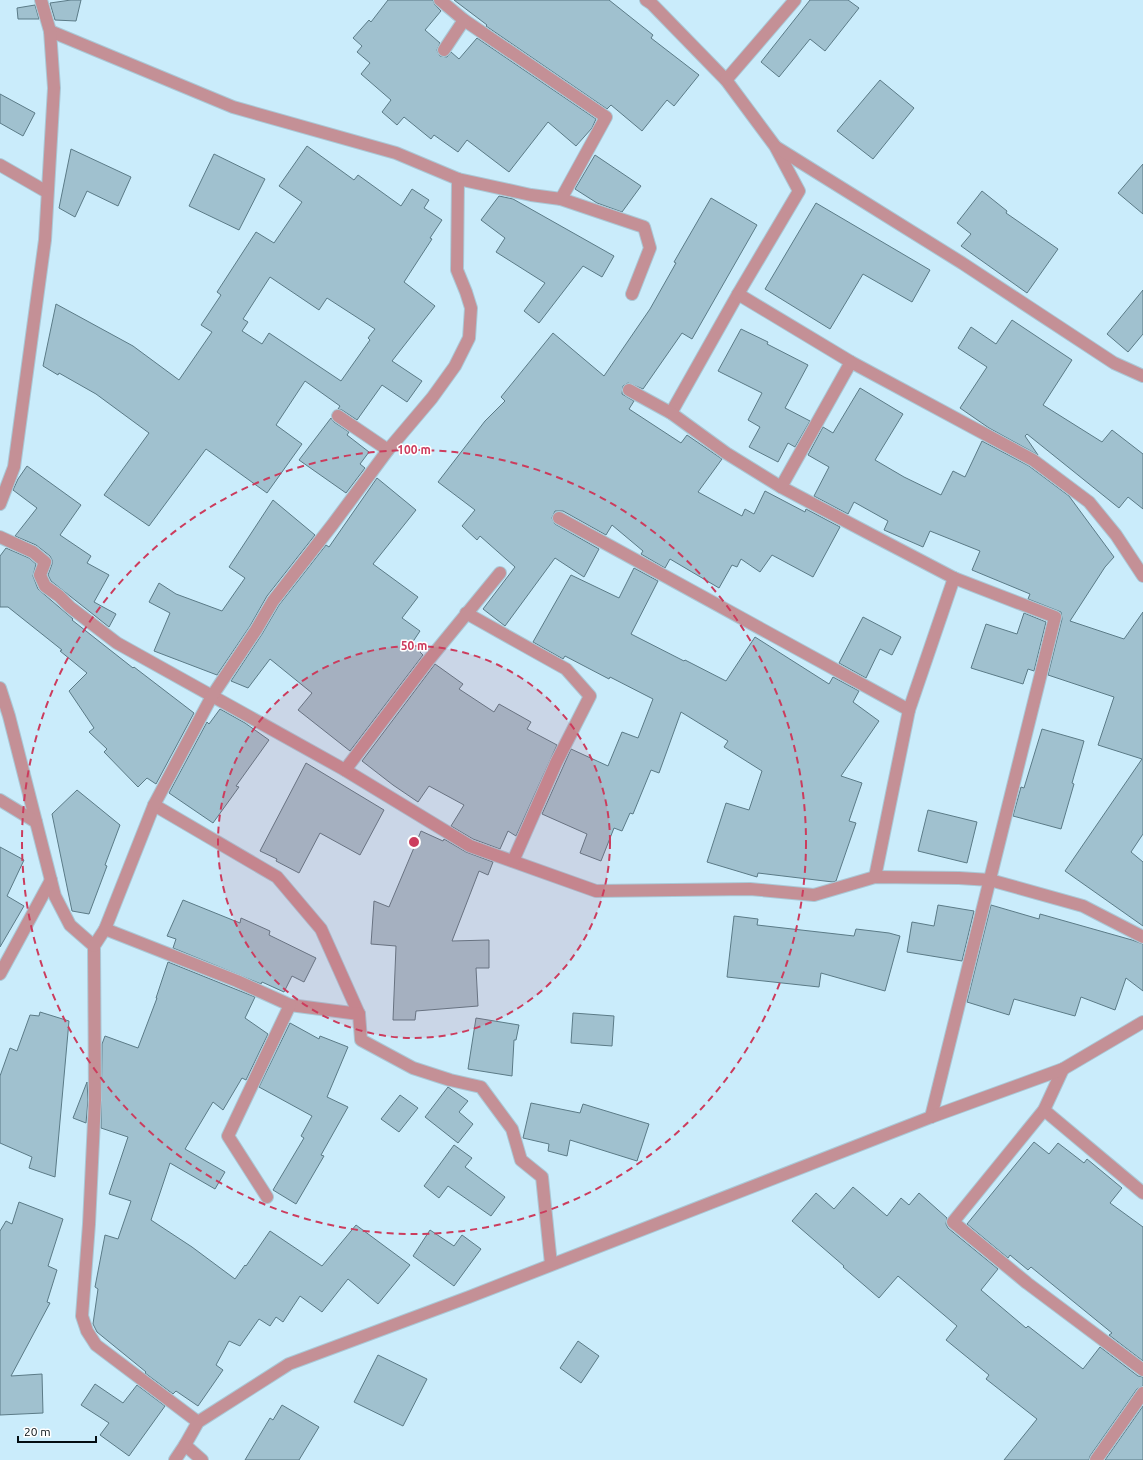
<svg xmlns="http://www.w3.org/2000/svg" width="1143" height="1460" viewBox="0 0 1143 1460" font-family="Ubuntu,sans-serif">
<rect width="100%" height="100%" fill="#caecfb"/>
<g fill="#a0c1cf" stroke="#5b7b87" fill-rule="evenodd">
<polygon points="71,0 81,0 76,21 55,20 50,3"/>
<polygon points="388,0 433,0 435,5 441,11 425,30 440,43 437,50 440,56 447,57 451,52 459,59 477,38 596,119 592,128 576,146 548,122 509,172 467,140 458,152 434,135 431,139 404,117 397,125 382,112 391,100 361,74 370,63 357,52 362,46 353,38 369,20 371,22"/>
<polygon points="454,0 609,0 653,35 651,38 699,75 674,106 667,100 642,131 611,105 607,109 486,26 487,25"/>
<polygon points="810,0 848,0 859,8 825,51 810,39 779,77 761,62"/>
<polygon points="35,5 39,19 18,19 17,8"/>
<polygon points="880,80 914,108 873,159 837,131"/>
<polygon points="0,94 35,113 23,136 0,123"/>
<path d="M 307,146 L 354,180 L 358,175 L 401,206 L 412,189 L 429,200 L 424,208 L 442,220 L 430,238 L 432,239 L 404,282 L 435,306 L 392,361 L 422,381 L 407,402 L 382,385 L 357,420 L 342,410 L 338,409 L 340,406 L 305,381 L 276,425 L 302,444 L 267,493 L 206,449 L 149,526 L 104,495 L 149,433 L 96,394 L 59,373 L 58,375 L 43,366 L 56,304 L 133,346 L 179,380 L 212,332 L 201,325 L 221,295 L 217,292 L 256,232 L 274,243 L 302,202 L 279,186 ZM 270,277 L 319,310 L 327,298 L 375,329 L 368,338 L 370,340 L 341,381 L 269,333 L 262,344 L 242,331 L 248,322 L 243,319 Z"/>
<polygon points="71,149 131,177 118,206 87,191 75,217 59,208"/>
<polygon points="214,154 265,179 239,230 189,206"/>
<polygon points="595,155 641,186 622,212 597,203 575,189"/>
<polygon points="1143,164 1143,214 1118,193"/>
<polygon points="982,191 1007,211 1006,213 1058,249 1027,293 961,246 971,234 957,223"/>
<polygon points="499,196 513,199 614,256 602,277 583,266 539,323 524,311 545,283 496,252 505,238 481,220"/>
<polygon points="711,198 757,225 692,339 682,333 643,389 628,383 623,386 622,394 634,401 629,409 681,443 687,435 722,459 698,492 742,516 745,509 754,514 765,491 805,512 806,509 840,527 813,577 772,555 760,572 741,559 737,567 732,565 719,588 670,559 665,568 641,554 643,551 612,525 606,535 563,511 555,511 552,518 555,524 599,549 584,577 555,558 505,626 483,609 515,567 480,536 477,540 462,526 475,510 438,482 485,421 505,401 501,397 553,333 604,376 650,309 676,263 674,262"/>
<polygon points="816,203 930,270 912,302 863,274 830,329 765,289"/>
<polygon points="1143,290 1143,334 1128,352 1107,334"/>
<polygon points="1012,320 1072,360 1043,405 1102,442 1112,430 1143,454 1143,509 1128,497 1119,508 1027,434 1025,436 1038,455 989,428 960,408 987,367 958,348 971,327 996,344"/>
<polygon points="741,329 768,342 767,344 808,365 785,408 810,421 795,447 788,443 778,462 749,447 760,427 748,420 762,393 718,371"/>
<polygon points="860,388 903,414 875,460 904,477 941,495 953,471 965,477 982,441 1029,466 1069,496 1114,557 1105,567 1070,621 1124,639 1143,612 1143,834 1131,852 1143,862 1143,926 1065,871 1142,759 1098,745 1114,697 1048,675 1062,619 1061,612 1028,599 1030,594 972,570 980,551 930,531 923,547 884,530 888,521 854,502 848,514 814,496 829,467 808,455 823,427 833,433"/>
<polygon points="331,418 334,422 349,432 347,435 369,452 360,464 365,468 346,493 299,460"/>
<polygon points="27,466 81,505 60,535 91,556 87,563 109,575 94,602 116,614 109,627 51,581 48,575 52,564 52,560 50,556 36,545 15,536 37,508 13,490 18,479"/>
<polygon points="377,478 416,510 373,564 418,597 402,618 420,631 412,643 422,650 420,652 423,655 350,751 298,710 312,693 270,659 248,688 231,681 262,634 279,605 326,545 329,547"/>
<polygon points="273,500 315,535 267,596 250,626 217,675 154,651 170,613 149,602 159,583 176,594 222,611 245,578 229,567"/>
<polygon points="6,548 29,558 36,564 33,576 38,589 73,619 72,620 133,668 134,667 194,713 156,784 147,778 138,787 104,752 107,749 89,732 94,728 69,691 87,673 60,651 62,650 8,607 0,607 0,556"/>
<polygon points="634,568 658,581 631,634 684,661 685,660 726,681 755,637 829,684 833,677 859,691 853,702 879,721 841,776 862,783 849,821 856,823 836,881 833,882 758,873 757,877 707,862 726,803 749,810 762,771 724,747 728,741 681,712 659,773 651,770 633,814 630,813 622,831 614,828 601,861 580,853 587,834 542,814 571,749 608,766 622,732 638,738 653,699 610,677 609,679 565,656 563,659 533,642 571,575 619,598"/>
<polygon points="1024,613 1046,622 1034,671 1028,669 1023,684 971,668 986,624 1017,634"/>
<polygon points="863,617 901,637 892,655 880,649 866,678 839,663"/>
<polygon points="435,664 463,684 459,689 494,712 499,704 531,722 527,729 557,745 516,836 508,831 500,849 473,839 451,826 464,805 429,786 418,802 393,785 362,761"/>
<polygon points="220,709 245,723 269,740 236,786 239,787 213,823 169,793 207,722 209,724"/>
<polygon points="1042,729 1084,741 1072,783 1074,784 1061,829 1013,816 1021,787 1024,788"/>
<polygon points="306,763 384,810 360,855 320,833 299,873 276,861 277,859 260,851"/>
<polygon points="77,790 120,825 105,865 107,866 89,914 72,911 52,814"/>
<polygon points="928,810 977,822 967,863 918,851"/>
<polygon points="421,831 443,841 444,839 466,852 493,862 488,875 479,871 452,941 489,940 489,968 476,968 478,1006 416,1011 415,1020 393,1020 396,946 371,944 374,901 389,907"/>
<polygon points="0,847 24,860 7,896 24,906 0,947"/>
<polygon points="183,900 240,923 241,918 270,931 269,935 316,958 304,982 292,976 284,992 262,982 261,984 173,948 176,939 167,936"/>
<polygon points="938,905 974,911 962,961 907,952 912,922 934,926"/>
<polygon points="991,905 1039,919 1040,914 1132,940 1143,944 1143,991 1126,978 1115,1010 1081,997 1075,1016 1014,999 1009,1015 967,1002"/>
<polygon points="734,916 758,919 757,925 854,936 856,929 889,933 900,936 885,991 821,973 819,987 727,977"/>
<polygon points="168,962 255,997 245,1018 268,1034 246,1080 242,1078 223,1110 213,1102 185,1149 225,1172 215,1189 170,1163 151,1220 192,1247 235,1279 245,1265 246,1266 270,1231 322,1266 356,1225 410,1265 378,1304 348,1279 322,1312 300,1296 283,1322 276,1317 270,1326 259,1319 240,1346 229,1341 216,1365 223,1370 198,1406 176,1391 173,1394 145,1373 146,1372 97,1332 93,1324 98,1289 95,1287 105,1235 118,1239 131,1201 109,1194 128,1137 101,1128 102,1044 105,1036 138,1048 157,998 156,998"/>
<polygon points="40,1012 69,1021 55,1177 29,1168 32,1157 0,1143 0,1076 10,1048 17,1051 30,1015 39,1016"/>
<polygon points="573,1013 614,1016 612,1046 571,1043"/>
<polygon points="476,1018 519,1025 516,1040 514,1040 512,1076 468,1069"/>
<polygon points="290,1023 319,1039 320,1036 348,1047 327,1097 348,1107 321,1155 324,1156 296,1204 273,1190 304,1138 301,1136 312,1116 259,1087"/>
<polygon points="87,1082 88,1100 86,1123 73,1118"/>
<polygon points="448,1087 468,1101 459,1112 473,1124 458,1143 425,1117"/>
<polygon points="400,1095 418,1108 399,1132 381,1119"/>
<polygon points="531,1103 580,1113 583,1104 649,1124 637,1161 570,1140 567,1156 548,1151 549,1144 523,1138"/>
<polygon points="1034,1142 1049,1154 1058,1143 1084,1163 1087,1159 1122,1188 1110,1203 1143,1227 1143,1361 1109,1335 1112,1333 1031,1267 1028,1270 1010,1255 1008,1258 967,1224"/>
<polygon points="454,1145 472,1158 465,1167 505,1197 491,1216 448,1186 439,1198 424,1186"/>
<polygon points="853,1187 887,1216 901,1198 909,1205 919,1193 947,1218 946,1224 948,1228 998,1269 981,1290 1026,1328 1028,1326 1083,1369 1100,1347 1138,1376 1143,1377 1143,1386 1137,1389 1090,1456 1089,1460 1004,1460 1037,1419 986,1379 989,1375 946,1340 957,1326 898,1276 879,1298 843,1267 844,1266 792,1221 816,1193 834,1209"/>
<polygon points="19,1202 63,1219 48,1266 57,1270 47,1302 50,1303 11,1376 42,1374 43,1413 0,1415 0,1231 6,1221 12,1224"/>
<polygon points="430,1230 454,1246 462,1235 481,1249 454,1286 413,1256"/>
<polygon points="578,1341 599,1356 581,1383 560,1368"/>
<polygon points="378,1355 427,1379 403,1426 354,1402"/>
<polygon points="95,1384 123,1403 137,1385 165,1406 129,1456 100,1435 109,1423 81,1405"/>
<polygon points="282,1405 319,1427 299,1460 245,1460 270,1418 273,1420"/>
<polygon points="1143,1406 1143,1460 1105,1460"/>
</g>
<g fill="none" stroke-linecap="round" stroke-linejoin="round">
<g stroke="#aac8d6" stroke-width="14">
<g id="minor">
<polyline points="440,0 464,20 606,117 561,199"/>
<polyline points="646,0 652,4 726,80 775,146 799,191 738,294 671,413"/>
<polyline points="50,31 233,107 396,153 458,179 531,195 561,199 644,227 650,248 632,294"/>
<polyline points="444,50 464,20"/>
<polyline points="726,80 795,0"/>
<polyline points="776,147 962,263 1114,363 1143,376"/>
<polyline points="0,165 47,192"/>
<polyline points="738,294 851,362 1033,460 1089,502 1116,535 1143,576"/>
<polyline points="629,390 671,413 726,453 781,487 870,534 954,578 1055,617 931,1117"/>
<polyline points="338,416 388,450"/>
<polyline points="781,487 851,362"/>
<polyline points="0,504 14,467 45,240 54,88 50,31 41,0"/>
<polyline points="559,518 909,710"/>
<polyline points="0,537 33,552 45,562 40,575 45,586 59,596 70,607 117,643 345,770 470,846 596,891 750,889 814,895 875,877 959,878 990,880 1083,906 1143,937"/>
<polyline points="466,613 566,669 590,696 556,763 513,861"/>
<polyline points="0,688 9,716 55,896 70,925 94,946 95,1100 89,1224 82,1316 87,1331 96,1345 198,1422"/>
<polyline points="345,770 427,662 500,573"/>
<polyline points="0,800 36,822"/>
<polyline points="154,805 277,877 321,929 359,1014"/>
<polyline points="875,877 909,710 954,578"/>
<polyline points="105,929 237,981 290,1005 359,1014 361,1040 413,1068 450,1080 481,1087 512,1129 521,1160 542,1177 551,1264"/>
<polyline points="94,946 105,929 154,805 212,696 256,630 273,601 333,524 388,450 432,398 455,366 469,338 471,308 466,292 457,270 458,179"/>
<polyline points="0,974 51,880"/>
<polyline points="1063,1069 1044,1110 953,1222 1027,1283 1143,1370"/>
<polyline points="1044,1110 1143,1193"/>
<polyline points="267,1197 228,1136 290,1005"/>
<polyline points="185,1445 202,1460"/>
<polyline points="175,1460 185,1445 198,1422 289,1364 469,1297 931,1117 1063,1069 1143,1022"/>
<polyline points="1096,1460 1143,1393"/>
</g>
</g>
<use href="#minor" stroke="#c49096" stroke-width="12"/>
</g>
<circle cx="414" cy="842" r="196" fill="#cc3c5d" fill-opacity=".12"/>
<g fill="none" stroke="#cc3c5d" stroke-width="2" stroke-dasharray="7 5">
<circle cx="414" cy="842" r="196"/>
<circle cx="414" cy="842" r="392"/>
</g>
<circle cx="414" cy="842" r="6" fill="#cc3c5d" stroke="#fff" stroke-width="2"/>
<g font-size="12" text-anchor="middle" font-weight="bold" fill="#cc3c5d" stroke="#fff" stroke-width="3" stroke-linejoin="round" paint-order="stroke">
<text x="414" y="454">100 m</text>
<text x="414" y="650">50 m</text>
</g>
<path d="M18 1436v6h78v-6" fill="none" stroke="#030d12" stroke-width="2"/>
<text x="24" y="1436" font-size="12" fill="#030d12" stroke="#ffffff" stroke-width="3" paint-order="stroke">20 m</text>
</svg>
